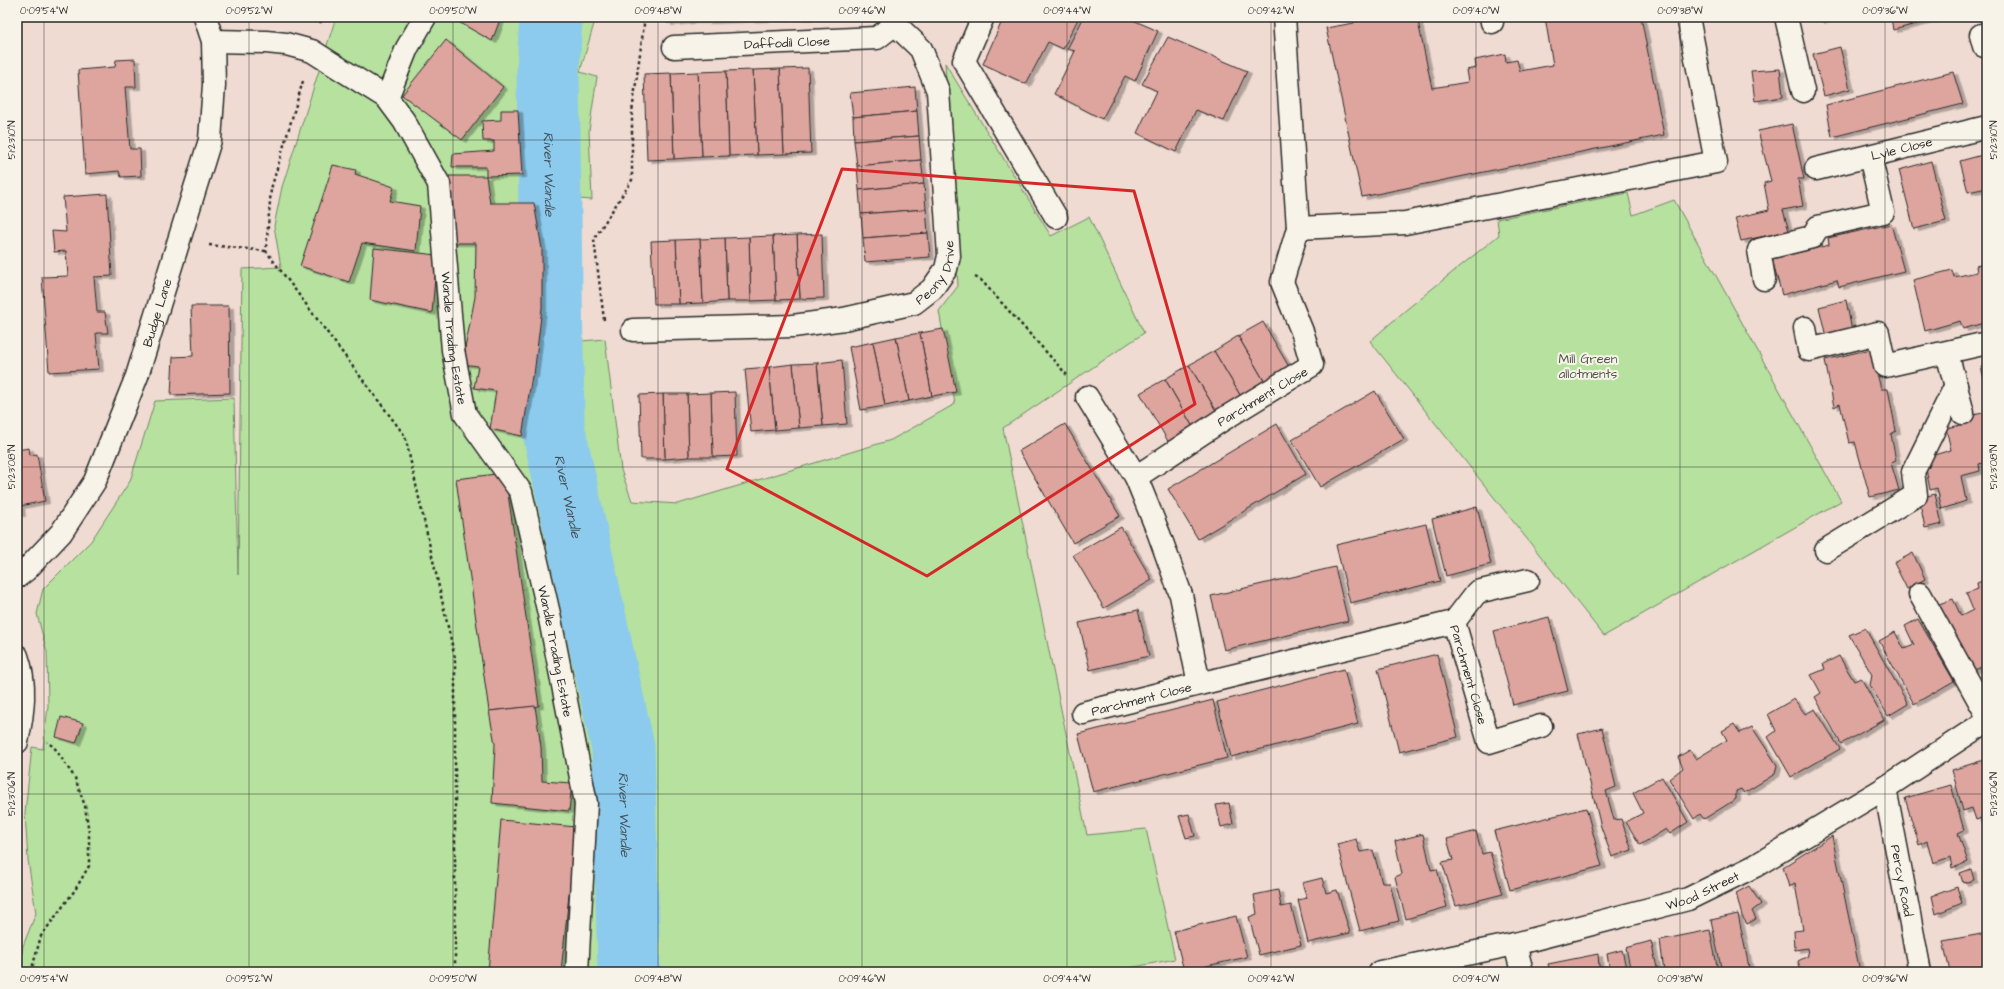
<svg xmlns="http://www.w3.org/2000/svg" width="2004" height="989" viewBox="0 0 2004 989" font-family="'Architects Daughter',sans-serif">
<defs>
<filter id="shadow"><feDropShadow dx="4.5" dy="2.5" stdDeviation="0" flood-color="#0004"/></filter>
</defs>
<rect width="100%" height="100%" fill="#f0dbd2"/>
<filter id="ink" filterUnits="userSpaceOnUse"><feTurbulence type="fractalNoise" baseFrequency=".025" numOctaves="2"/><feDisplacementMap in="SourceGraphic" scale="8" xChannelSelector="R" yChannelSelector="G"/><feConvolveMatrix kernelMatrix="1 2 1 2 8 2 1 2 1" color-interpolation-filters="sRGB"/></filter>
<g filter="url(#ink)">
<g fill="#b6e19f" stroke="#708665">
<polygon points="336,17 596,17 580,72 597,77 589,131 592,200 578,199 576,221 557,222 559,249 544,249 540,327 554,330 558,343 605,339 621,470 632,501 678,504 891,440 955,404 939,311 958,286 945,63 1051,236 1089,217 1144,333 1003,428 1087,835 1146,829 1175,959 1109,972 19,972 23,946 36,913 28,860 25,813 32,747 43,749 48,706 47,652 37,614 43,589 91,541 130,481 155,401 234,398 238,575 242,269 281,267 274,226 282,187"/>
<polygon points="1628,193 1633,215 1674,200 1841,501 1604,636 1370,341 1407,309 1499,235 1497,219"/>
</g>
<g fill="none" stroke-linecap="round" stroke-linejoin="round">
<path stroke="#8ccbed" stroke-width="63" id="s1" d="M 551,17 L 548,70 L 553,427 L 623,748 L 629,972"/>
</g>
<g fill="#dea49e" stroke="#2b2b2b" filter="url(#shadow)">
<polygon points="450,17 501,17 492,41"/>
<polygon points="667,17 690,17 691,21 667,23"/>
<polygon points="690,17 714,17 715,21 691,21"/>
<polygon points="714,17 738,17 738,20 715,21"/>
<polygon points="738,17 762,17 762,19 738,20"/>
<polygon points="762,17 786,17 786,18 762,19"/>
<polygon points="786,17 810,17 786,18"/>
<polygon points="993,17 1079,17 1063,49 1048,42 1026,84 983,64 1002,21"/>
<polygon points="1084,17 1126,17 1158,31 1135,81 1125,76 1102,119 1054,94 1075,51 1067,49"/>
<polygon points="1353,17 1417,17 1432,88 1468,82 1466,70 1476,68 1475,60 1505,54 1506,62 1517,60 1520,71 1553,65 1545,17 1641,17 1664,135 1362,197 1326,28 1354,23"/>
<polygon points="1819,17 1835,17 1820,21"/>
<polygon points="1891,17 1940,17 1940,18 1893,30"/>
<polygon points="1168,37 1247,71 1224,121 1196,110 1176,152 1137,133 1157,91 1142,84"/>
<polygon points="446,40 503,87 462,140 402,95"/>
<polygon points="1840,47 1850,89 1824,96 1813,54"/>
<polygon points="135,59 136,87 125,87 130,149 140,149 141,176 121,177 119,171 85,174 78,70 115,67 116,60"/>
<polygon points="808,68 811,153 784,154 780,69"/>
<polygon points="780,69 784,154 757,155 753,70"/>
<polygon points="1780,69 1783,97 1755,101 1751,71"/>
<polygon points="753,70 757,155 729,156 726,71"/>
<polygon points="726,71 729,156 702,157 698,72"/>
<polygon points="698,72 702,157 674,159 671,73"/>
<polygon points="1953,72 1963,104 1832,137 1826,105"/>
<polygon points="671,73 674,159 647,160 644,74"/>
<polygon points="1987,79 1987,94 1984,80"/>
<polygon points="915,87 917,111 853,117 850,93"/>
<polygon points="501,110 518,110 522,175 486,176 486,167 452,167 453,154 494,151 494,141 483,141 482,121 501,120"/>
<polygon points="917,111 919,136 854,141 853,117"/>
<polygon points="1792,124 1804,179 1798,179 1803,206 1783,210 1789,231 1741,241 1735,218 1769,210 1764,183 1771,181 1758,131"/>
<polygon points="919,136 921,160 857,166 854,141"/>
<polygon points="1986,154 1987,188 1968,192 1960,161"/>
<polygon points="921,160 924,184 859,190 857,166"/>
<polygon points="1931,161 1946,221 1914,229 1899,170"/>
<polygon points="333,165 356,170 355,174 394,187 390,201 420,206 416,251 362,243 349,282 300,266"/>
<polygon points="449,176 486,176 490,203 534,203 542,249 542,308 534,375 532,376 522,436 490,429 496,391 474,388 478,366 462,364 475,297 476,243 449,243"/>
<polygon points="924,184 926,209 861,214 859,190"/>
<polygon points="107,194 112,276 94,277 97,312 105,312 108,333 96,333 99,369 49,372 42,277 68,276 66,251 54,252 52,231 66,232 63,197"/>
<polygon points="926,209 928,233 863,238 861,214"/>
<polygon points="1891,224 1904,271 1839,287 1837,280 1782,295 1772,259 1829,245 1828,238"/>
<polygon points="928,233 930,257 865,262 863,238"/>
<polygon points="822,234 824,298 800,299 797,235"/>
<polygon points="797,235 800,299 776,300 773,236"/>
<polygon points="773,236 776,300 751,301 749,237"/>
<polygon points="749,237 751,301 727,301 725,238"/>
<polygon points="725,238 727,301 703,303 700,239"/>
<polygon points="700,239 703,303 679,304 676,240"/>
<polygon points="676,240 679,304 654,304 651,241"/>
<polygon points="374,248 437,255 432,313 370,300"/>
<polygon points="1987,263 1987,295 1985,295 1987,322 1963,329 1960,321 1925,331 1913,280 1952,270 1954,277 1977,272 1976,266"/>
<polygon points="1846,300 1852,331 1826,337 1819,307"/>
<polygon points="191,306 229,306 230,393 171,395 173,357 193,356"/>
<polygon points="1263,322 1292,372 1267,386 1238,336"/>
<polygon points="943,329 956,392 932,396 920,333"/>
<polygon points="920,333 932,396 909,401 896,337"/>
<polygon points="1238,336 1267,386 1243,400 1214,351"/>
<polygon points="896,337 909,401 885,406 873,342"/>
<polygon points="873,342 885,406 861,410 849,347"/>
<polygon points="1871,349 1881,389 1888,389 1896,431 1891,434 1896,461 1891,463 1899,490 1870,497 1855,442 1849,443 1840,404 1834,407 1825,360"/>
<polygon points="1214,351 1243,400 1218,414 1189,365"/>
<polygon points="842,360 847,424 823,426 817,363"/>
<polygon points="817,363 823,426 799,428 793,364"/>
<polygon points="793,364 799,428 775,430 769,367"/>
<polygon points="1189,365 1218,414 1194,429 1165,379"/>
<polygon points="1987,366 1987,390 1981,367"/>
<polygon points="769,367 775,430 751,432 745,369"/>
<polygon points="1165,379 1194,429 1169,443 1140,393"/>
<polygon points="1375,391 1404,439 1320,487 1292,440"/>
<polygon points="735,392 737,456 713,457 711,393"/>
<polygon points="711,393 713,457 689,457 687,394"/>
<polygon points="663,394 687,394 689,457 665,459"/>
<polygon points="663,394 665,459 641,459 639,395"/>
<polygon points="1987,412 1987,462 1979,464 1980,471 1961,476 1966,501 1942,509 1937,488 1930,490 1924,458 1951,450 1946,428 1966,424 1964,417"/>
<polygon points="1065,424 1120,516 1073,543 1019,451"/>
<polygon points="1277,424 1306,474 1198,539 1168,489"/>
<polygon points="29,448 30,455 37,454 45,501 20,506 21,514 17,514 17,450"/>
<polygon points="496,474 508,494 539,706 489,711 456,479"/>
<polygon points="1935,494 1942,524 1925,528 1919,498"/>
<polygon points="1477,507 1491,564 1446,576 1432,519"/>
<polygon points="1426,524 1440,581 1350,603 1336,545"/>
<polygon points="1121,527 1152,580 1104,608 1073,555"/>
<polygon points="1913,553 1925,579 1907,589 1894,563"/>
<polygon points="1335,567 1348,621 1224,650 1211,596"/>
<polygon points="1987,579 1987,656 1982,657 1984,666 1967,673 1939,604 1953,599 1961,616 1973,610 1966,593 1978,589 1977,583"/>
<polygon points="1138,610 1149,656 1090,670 1079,623"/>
<polygon points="1549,617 1568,691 1513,705 1494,631"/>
<polygon points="1918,619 1954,681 1914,704 1879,641 1895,632 1904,649 1914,645 1905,626"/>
<polygon points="1865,628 1908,704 1888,716 1870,685 1872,675 1849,635"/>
<polygon points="1437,654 1458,737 1399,752 1378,669"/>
<polygon points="1839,656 1854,681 1861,678 1884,720 1841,744 1815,697 1821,693 1811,675 1825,669 1823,664"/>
<polygon points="1344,669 1358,724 1231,757 1217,702"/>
<polygon points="1794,699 1805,714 1815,709 1840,749 1791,777 1768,737 1776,731 1768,714"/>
<polygon points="1213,700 1227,758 1093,792 1078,734"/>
<polygon points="535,706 541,747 542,781 572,783 569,811 492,803 495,744 489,711"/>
<polygon points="61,717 83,723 76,743 56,737"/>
<polygon points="1734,724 1740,733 1752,727 1777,765 1775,774 1744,793 1741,789 1736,791 1736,799 1704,819 1700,814 1694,819 1669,779 1683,768 1678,757 1690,750 1696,759 1727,740 1722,731"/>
<polygon points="1602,728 1616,787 1606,791 1614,820 1621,819 1632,850 1612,857 1601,827 1578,734"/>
<polygon points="1987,759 1987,816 1976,820 1972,808 1963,811 1952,770"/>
<polygon points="1662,777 1688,822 1670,834 1666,829 1640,845 1626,822 1643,813 1633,793"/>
<polygon points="1951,785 1964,830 1958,833 1968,862 1952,868 1950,857 1933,863 1927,841 1919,845 1905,798"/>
<polygon points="1229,803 1233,824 1221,827 1216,805"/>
<polygon points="1586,808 1602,866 1510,890 1494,831"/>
<polygon points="1189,814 1195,836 1186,838 1179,816"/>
<polygon points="501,820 576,827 561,972 488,972"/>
<polygon points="1476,831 1482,854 1490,852 1503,894 1456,906 1442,862 1453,860 1447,839"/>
<polygon points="1423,834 1431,870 1437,869 1447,907 1406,919 1395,877 1402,874 1395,841"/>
<polygon points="1832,836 1860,972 1801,972 1798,961 1808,956 1807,948 1795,950 1794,931 1803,930 1795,884 1789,887 1783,867"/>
<polygon points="1356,839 1360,852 1373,850 1382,883 1390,883 1399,921 1360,931 1337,844"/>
<polygon points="1971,869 1974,880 1963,883 1960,873"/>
<polygon points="1322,878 1326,893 1337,890 1350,933 1308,943 1298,900 1307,898 1302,883"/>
<polygon points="1749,886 1761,904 1752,911 1756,919 1747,924 1742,916 1736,893"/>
<polygon points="1957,887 1962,903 1936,914 1932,896"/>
<polygon points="1278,890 1281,907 1291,905 1301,945 1259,955 1249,917 1257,914 1254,895"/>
<polygon points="1738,914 1750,972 1722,972 1711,920"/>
<polygon points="1236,916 1247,957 1184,971 1174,931"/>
<polygon points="1710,930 1718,971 1664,972 1660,940"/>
<polygon points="1987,933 1987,972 1950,972 1943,941"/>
<polygon points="1651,941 1658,972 1631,972 1626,948"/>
<polygon points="1622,950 1627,972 1610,972 1607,954"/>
<polygon points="1598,954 1599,967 1606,966 1608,972 1550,972 1548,964"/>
</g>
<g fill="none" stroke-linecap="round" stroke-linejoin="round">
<g stroke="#2b2b2b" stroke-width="25">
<g id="minor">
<polyline points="983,17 964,61 1056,217"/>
<path id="s2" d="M 1284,17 L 1298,228 L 1282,282 L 1303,334 L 1312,365 L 1222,420 L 1136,477 L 1159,534 L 1181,595 L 1199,684 L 1454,622 L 1489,742 L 1541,726"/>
<polyline points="1491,17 1492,22"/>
<polyline points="1786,17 1803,91"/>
<path id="s3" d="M 213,41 L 266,42 L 286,44 L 312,51 L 339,68 L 387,98 L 404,121 L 439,184 L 453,350 L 465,414 L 521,492 L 549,614 L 586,803 L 577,972"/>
<polyline points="1984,46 1981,35 1987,34"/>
<path id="s4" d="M 674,47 L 877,38 L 895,24"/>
<polyline points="387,98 407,48 425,17"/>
<path id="s5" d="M 1816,169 L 1987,127"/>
<polyline points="1298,228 1405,223 1716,162 1688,17"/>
<polyline points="1764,279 1759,250 1812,237 1818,227 1883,212 1870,156"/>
<polyline points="1805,328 1809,350 1878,333 1885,366 1987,343"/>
<path id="s6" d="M 633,330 L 793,326 L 844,319 L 914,303 L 932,289 L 946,269 L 949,256 L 938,91 L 921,49 L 895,24"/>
<polyline points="1947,353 1963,413"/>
<polyline points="1087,397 1136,477"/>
<polyline points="1826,550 1916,495 1913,472 1956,385"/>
<path id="s7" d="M 17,577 L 26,570 L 61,533 L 95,481 L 137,376 L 210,140 L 214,85 L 213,41 L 205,17"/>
<polyline points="1920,594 1987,715"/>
<polyline points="1454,622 1477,592 1528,580"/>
<path d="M 17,656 C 27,684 23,713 17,742"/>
<path id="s8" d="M 1083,713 L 1199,684"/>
<path id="s9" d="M 1885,788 L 1920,972"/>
<polyline points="1515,944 1522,972"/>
<path id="s10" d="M 1380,972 L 1515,944 L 1688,899 L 1755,866 L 1885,788 L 1987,721"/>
</g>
</g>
<g stroke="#2b2b2b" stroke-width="2.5" stroke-dasharray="3 3" stroke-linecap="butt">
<polyline points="320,23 322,17"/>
<polyline points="303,81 271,189 266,251 405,436 455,658 455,972"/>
<polyline points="209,245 266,251"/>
<polyline points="975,277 981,280 1067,375"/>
<polyline points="604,320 594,239 632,180 632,112 645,17"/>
<polyline points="31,972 41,936 75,890 89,866 89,833 85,806 75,778 54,747 47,742"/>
</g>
<use href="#minor" stroke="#f7f3e8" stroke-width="22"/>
</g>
</g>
<path fill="none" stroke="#d62828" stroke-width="3" stroke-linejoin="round" d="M 842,169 L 1134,191 L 1195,404 L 927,576 L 727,469 Z"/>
<path fill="none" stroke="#2b2b2b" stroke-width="1" stroke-opacity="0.45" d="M 44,17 L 44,972M 249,17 L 249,972M 453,17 L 453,972M 658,17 L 658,972M 862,17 L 862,972M 1067,17 L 1067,972M 1271,17 L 1271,972M 1476,17 L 1476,972M 1680,17 L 1680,972M 1885,17 L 1885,972M 17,140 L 1987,140M 17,467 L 1987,467M 17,794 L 1987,794"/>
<g text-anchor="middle" stroke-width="4" stroke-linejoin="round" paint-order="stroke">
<g font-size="13" fill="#2b2b2b" stroke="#f7f3e8">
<text dy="5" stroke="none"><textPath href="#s4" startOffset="113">Daffodil Close</textPath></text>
<text dy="5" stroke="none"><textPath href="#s5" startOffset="88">Lyle Close</textPath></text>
<text dy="5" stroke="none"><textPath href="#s6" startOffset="323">Peony Drive</textPath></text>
<text dy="5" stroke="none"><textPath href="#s7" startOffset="304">Budge Lane</textPath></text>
<text dy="5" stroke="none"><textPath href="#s3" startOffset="444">Wandle Trading Estate</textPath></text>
<text transform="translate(1262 396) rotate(-31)" y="5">Parchment Close</text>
<text dy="5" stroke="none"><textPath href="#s3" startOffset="780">Wandle Trading Estate</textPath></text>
<text dy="5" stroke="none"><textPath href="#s2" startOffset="1099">Parchment Close</textPath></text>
<text dy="5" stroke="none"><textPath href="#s8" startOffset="60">Parchment Close</textPath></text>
<text dy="5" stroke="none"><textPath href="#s9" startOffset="94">Percy Road</textPath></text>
<text dy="5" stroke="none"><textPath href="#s10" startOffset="333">Wood Street</textPath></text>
</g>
<g font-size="13" fill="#4e5848" stroke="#f7f3e8">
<text x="1588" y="363">Mill Green<tspan x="1588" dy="15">allotments</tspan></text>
</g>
<g font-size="14" font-style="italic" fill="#43535c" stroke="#f7f3e8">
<text dy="5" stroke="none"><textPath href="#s1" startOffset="157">River Wandle</textPath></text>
<text dy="5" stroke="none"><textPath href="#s1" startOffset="481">River Wandle</textPath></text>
<text dy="5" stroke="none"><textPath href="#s1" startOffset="805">River Wandle</textPath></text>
</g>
</g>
<rect width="2004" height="989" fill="none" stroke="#f7f3e8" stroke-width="44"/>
<rect x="22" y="22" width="1960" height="945" fill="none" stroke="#2b2b2b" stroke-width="1.5"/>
<g font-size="10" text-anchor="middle" fill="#2b2b2b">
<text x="44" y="14">0°09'54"W</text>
<text x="249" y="14">0°09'52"W</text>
<text x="453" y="14">0°09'50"W</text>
<text x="658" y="14">0°09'48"W</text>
<text x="862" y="14">0°09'46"W</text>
<text x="1067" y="14">0°09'44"W</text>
<text x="1271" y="14">0°09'42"W</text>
<text x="1476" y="14">0°09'40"W</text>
<text x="1680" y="14">0°09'38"W</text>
<text x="1885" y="14">0°09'36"W</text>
<text transform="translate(11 140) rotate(-90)" y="4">51°23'10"N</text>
<text transform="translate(1993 140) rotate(-90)" y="4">51°23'10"N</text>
<text transform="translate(11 467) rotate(-90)" y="4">51°23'08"N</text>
<text transform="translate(1993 467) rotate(-90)" y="4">51°23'08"N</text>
<text transform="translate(11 794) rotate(-90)" y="4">51°23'06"N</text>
<text transform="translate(1993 794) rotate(-90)" y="4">51°23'06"N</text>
<text x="44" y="982">0°09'54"W</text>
<text x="249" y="982">0°09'52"W</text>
<text x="453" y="982">0°09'50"W</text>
<text x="658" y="982">0°09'48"W</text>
<text x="862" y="982">0°09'46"W</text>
<text x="1067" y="982">0°09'44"W</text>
<text x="1271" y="982">0°09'42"W</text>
<text x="1476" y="982">0°09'40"W</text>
<text x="1680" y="982">0°09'38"W</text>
<text x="1885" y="982">0°09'36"W</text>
</g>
</svg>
